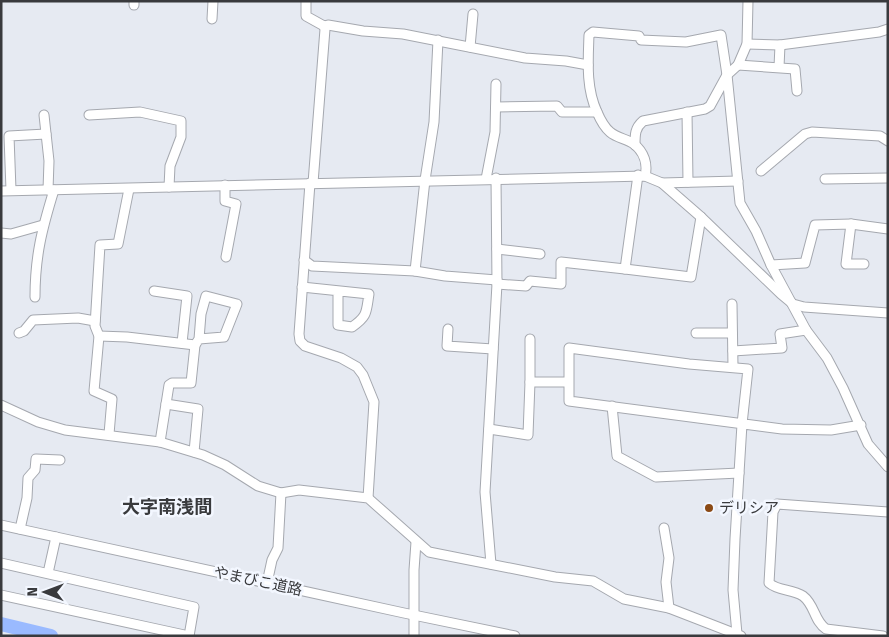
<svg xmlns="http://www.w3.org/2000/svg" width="889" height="637" viewBox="0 0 889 637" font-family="'Fira Sans','Noto Sans JP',sans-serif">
<rect width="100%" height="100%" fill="#e6eaf2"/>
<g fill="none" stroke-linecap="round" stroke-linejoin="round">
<polyline stroke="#9abaff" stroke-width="14" points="1,624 51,636"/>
<g stroke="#a5a8af" stroke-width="11">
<g id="minor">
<polyline points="306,1 306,16 324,26 328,25 363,31 403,34 525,58 566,61 588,65"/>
<polyline points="134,5 134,1"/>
<polyline points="212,19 213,1"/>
<polyline points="747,44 780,45 879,32 888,29"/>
<polyline points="470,47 473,14"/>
<polyline points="738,65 795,69 797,91"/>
<polyline points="779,67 780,45"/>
<polyline points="496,107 557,106 562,112 597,112"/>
<polyline points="687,112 688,182"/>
<polyline points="44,115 49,161 48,190"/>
<polyline points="89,115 140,112 181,121 181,137 170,166 169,187"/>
<path d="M 635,145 C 635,134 635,128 643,121 L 705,109 L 710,106 L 727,75 L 738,65 L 747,44 L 748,1"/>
<polyline points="761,171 805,134 812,132 880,136 888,141"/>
<path d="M 645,176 C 648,164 644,152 634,144 C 627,139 617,138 610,132 C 604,127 600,119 597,112 C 586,88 588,62 589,35 L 593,32 L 639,36 L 641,40 L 686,42 L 721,35 L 727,75 L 740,203 L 756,231 L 771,265 L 806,330 L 827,358 L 843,388 L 868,444 L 888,467"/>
<polyline points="486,179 495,132 496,84"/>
<polyline points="825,179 888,178"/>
<polyline points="310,183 299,334 300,341 305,346 341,358 357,367 363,375 374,402 368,498"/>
<polyline points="313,183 325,29 324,26"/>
<polyline points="662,183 738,181"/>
<polyline points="225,185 225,201 236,204 226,257"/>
<polyline points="11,190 9,136 46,134"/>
<polyline points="1,191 645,176 662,183 701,217 781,294 793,304 804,307 888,313"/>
<polyline points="851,224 846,264 864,264"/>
<polyline points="1,233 11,234 43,225"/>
<polyline points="497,249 540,254"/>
<polyline points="304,260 312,266 415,271 425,180 434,122 438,40"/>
<polyline points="771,265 805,263 815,225 851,224 888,229"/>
<polyline points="625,269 691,277 701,217"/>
<polyline points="415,271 445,276 497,280"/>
<polyline points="497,284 526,286 530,281 561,284 561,262 625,269 638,175"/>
<path d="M 302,287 L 369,294 C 366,312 368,316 352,327 L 338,325 L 338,291"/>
<polyline points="154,291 187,296 182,343"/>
<path d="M 35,297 C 35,256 42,229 54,190"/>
<polyline points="732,304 733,367"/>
<polyline points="448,329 447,346 493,349"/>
<polyline points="19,333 24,331 33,320 78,318 95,321"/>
<polyline points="696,333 732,333"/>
<polyline points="99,336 127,337 195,345 199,339 224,337 237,304 206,296 201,314 199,339"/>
<polyline points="530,339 530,382 568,382"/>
<polyline points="733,351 782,348 780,334 806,330"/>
<polyline points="166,404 198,409 194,452"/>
<polyline points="1,405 38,422 65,430 160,442 203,455 225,465 258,486 281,493 299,490 368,498 429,552 555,577 593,581 624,599 669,608 741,636"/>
<polyline points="612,406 617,456 656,477 739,473"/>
<polyline points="489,429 528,435 530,382"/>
<polyline points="109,434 112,399 94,391 99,336 95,326 100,245 118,244 129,189"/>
<polyline points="160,442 169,385 172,383 191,383 195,345"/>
<polyline points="1,525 404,613 515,636"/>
<polyline points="664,528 669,558 666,582 669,608"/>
<polyline points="20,529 27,498 28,478 35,470 36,459 60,460"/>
<polyline points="1,563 194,607 189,636"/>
<polyline points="491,564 485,492 497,284 496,178"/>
<polyline points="48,573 56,537"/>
<polyline points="267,583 272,560 278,548 281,493"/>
<polyline points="1,595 189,636"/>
<polyline points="737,634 733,590 735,539 742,424 748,369 689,364 569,348 569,401 782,429 831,430 861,425"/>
<polyline points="414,636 414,570 416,542"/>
<path d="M 883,636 L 826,629 C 814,621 815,605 803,596 C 792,589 778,591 769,583 L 773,512 L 777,504 L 888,512"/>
</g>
</g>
<use href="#minor" stroke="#fff" stroke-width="9"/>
</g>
<circle fill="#8b4a15" stroke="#f3f7ff" stroke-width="2" cx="709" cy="508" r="5"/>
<g text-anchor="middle" stroke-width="5" stroke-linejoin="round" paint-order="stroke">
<g font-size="15" fill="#393a3d" stroke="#f3f7ff" text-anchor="start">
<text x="719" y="513">デリシア</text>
</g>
<g font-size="15" fill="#393a3d" stroke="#f3f7ff">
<text transform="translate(258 581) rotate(12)" y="5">やまびこ道路</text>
</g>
<g font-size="18" font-weight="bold" fill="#393a3d" stroke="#f3f7ff">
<text x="167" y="513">大字南浅間</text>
</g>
</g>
<rect width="889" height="637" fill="none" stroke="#393a3d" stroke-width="5"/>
<g transform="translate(45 592) rotate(271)" stroke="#f3f7ff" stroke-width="4" paint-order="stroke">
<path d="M0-4L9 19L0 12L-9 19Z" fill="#393a3d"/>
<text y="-8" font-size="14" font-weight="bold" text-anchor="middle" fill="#393a3d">N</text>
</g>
</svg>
